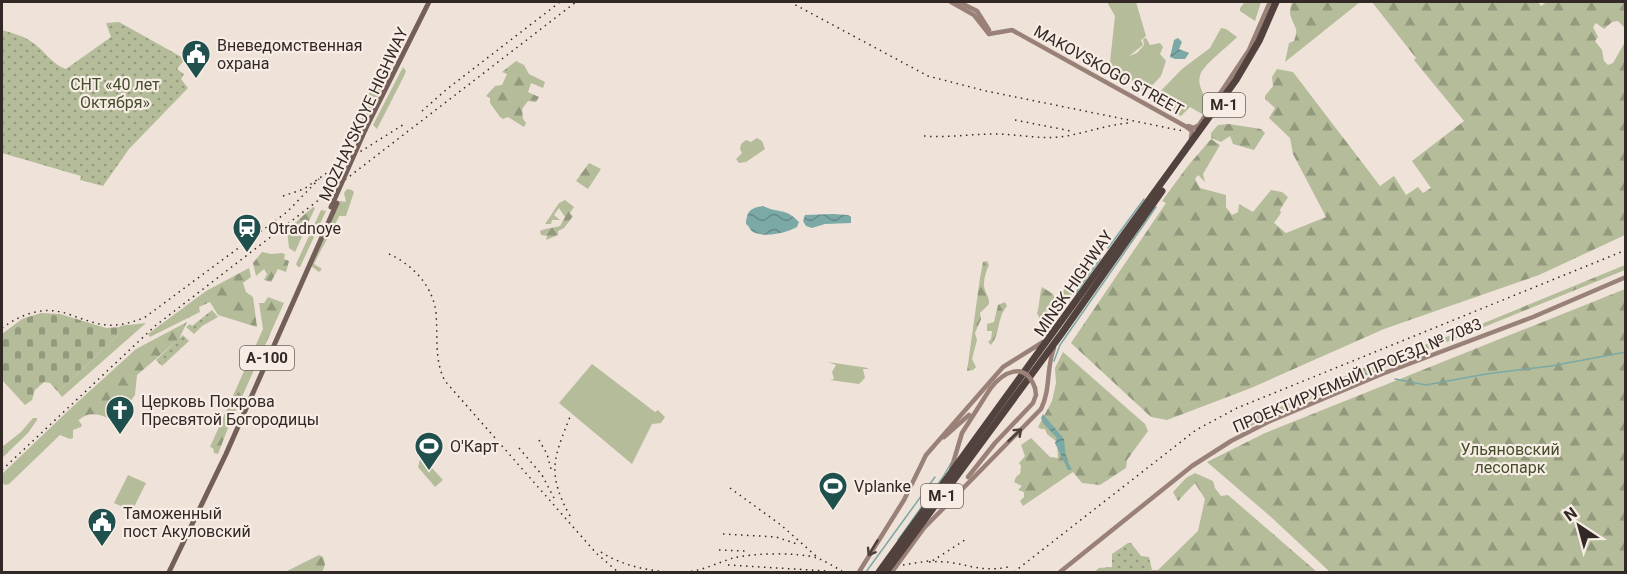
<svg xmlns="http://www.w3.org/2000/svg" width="1627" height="574" viewBox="0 0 1627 574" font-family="Roboto,sans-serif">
<defs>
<pattern id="forest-firs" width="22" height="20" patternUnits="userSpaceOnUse" patternTransform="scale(1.5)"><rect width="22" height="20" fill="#b4bc9a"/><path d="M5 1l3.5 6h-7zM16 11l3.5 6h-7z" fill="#93997d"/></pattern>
<pattern id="cemetery-stones" width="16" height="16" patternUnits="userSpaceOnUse" patternTransform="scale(1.5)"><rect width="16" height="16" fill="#b4bc9a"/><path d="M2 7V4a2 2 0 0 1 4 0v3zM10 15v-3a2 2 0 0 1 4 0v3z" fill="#93997d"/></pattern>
<pattern id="garden-dots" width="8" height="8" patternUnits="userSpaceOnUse" patternTransform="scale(1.5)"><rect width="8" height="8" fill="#b4bc9a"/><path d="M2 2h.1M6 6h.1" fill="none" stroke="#93997d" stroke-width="1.8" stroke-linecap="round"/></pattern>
<pattern id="water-waves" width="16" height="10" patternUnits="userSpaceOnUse" patternTransform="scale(1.5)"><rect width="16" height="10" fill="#7aa9a6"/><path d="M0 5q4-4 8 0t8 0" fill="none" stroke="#658a87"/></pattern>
</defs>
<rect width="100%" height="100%" fill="#efe2d9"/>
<g fill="#b4bc9a">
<path d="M 1107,2 L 1136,2 L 1146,36 L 1141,40 L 1143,45 L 1129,56 L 1137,53 L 1144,45 L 1143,39 L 1146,38 L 1150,45 L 1160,43 L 1163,47 L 1160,54 L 1166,61 L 1161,76 L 1145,93 L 1139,91 L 1135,81 C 1127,80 1118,79 1112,73 L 1117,68 L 1111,72 L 1109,71 L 1115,16 Z"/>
<polygon points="1242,2 1261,2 1255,21 1240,11 1240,8 1244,3"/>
<path d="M 1221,28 L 1226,29 L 1237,37 C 1228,47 1202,65 1200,76 C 1196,89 1211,96 1202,114 L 1190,107 L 1181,116 L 1161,107 L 1153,99 L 1182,69 L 1210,48 Z"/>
<polygon points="403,67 406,71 404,76 377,129 373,125"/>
<polygon points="378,75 383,75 386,80 358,134 356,133 364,112 362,107"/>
<polygon points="757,138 762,141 765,149 746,162 739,163 736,159 742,153 740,149 741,144 746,140 751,142"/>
<path d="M 347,189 L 352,190 L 354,192 L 346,216 L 339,216 C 331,234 323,245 314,264 L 322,269 L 319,272 L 311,266 L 340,201 L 346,202 L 344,193 Z"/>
<polygon points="321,210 326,211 300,267 298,267 296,264"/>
<polygon points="828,362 868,368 868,369 863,369 865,378 859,384 830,380 834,379 832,372 836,365"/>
<polygon points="592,364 655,412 658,410 665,417 661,423 652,424 632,464 559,403"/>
<polygon points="70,409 82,425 81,427 73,430 73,438 70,439 60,435 9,484 5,485 2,482 2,474"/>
<polygon points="421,456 443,480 435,487 418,467"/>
<polygon points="128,475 146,483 132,511 114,503"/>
</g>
<g fill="url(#forest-firs)">
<path d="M 1292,2 L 1360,2 L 1285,62 L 1289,43 L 1294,41 C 1299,28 1295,29 1291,17 C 1289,13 1291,6 1292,2 Z"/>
<polygon points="1372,2 1538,2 1541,6 1547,2 1625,2 1625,28 1618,21 1612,22 1604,29 1596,23 1593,27 1598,37 1595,41 1602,50 1604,61 1608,65 1613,63 1625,42 1625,235 1539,275 1384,329 1251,388 1167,420 1151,417 1071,343 1166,203 1162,201 1187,167 1211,139 1220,145 1203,174 1205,182 1198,175 1195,179 1200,188 1226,195 1226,207 1232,215 1238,212 1239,204 1253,212 1271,190 1282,192 1288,197 1280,210 1281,213 1274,223 1286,233 1326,217 1293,154 1290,138 1269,118 1275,108 1265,99 1265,96 1273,86 1272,77 1277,69 1293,72 1380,186 1394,176 1406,195 1418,187 1423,193 1431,188 1412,161 1464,121 1414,60 1416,58"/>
<polygon points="516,61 524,65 529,74 545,82 543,88 531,83 528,92 539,97 536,102 528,101 522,109 523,119 526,123 524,127 508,117 503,119 500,117 490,103 490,98 486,96 495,86 502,85 507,74 502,72"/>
<polygon points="1229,124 1261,129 1265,133 1254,150 1233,144 1230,136 1221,142 1211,138 1211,133 1218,125"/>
<polygon points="589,163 601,169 588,189 576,181"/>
<path d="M 565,200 L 574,207 L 570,213 L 573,216 L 564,228 L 558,231 L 558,235 L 546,240 L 547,236 L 541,235 L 540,231 C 546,228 553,228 560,226 L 565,217 L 559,208 L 554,215 L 560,220 L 552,220 L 551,224 L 545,224 L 559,203 Z"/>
<polygon points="313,207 315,208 295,252 289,248 287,230"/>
<polygon points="262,252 271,254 283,253 285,255 284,259 289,261 286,272 278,269 271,282 264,280 267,274 264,269 256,276 253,263"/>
<path d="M 987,261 L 989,265 C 986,271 982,283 985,290 C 987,296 989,296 989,304 L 980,313 L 981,319 L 975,333 L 977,340 L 972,359 L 976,367 L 973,370 L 967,371 L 980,278 L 983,262 Z"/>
<polygon points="1625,265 1625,270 1405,359 1276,414 1238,432 1248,421 1262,412 1283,406 1307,393 1375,363 1484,323"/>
<polygon points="249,268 251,277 243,283 246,292 253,297 257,327 218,315 210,302 199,307 200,312 150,337 148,334 206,291"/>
<path d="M 1042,287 L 1053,294 L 1055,299 L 1061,300 L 1062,292 L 1066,287 L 1074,292 L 1061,309 L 1046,322 L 1041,321 L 1037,313 C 1040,304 1039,296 1042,287 Z"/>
<polygon points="1625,289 1625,572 1330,572 1271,517 1207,462 1265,433"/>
<polygon points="268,297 284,303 228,428 218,454 214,453 213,448 210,447 263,329 259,303 264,303"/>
<path d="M 1005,302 L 1007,306 C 997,317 1000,335 991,345 L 988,342 L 991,339 L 992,331 L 987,331 L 987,324 L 994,322 L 998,305 Z"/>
<path d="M 187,322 L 179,339 L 137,375 L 135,395 L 116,421 C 102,416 90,409 78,421 L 70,409 L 136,349 Z"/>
<polygon points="146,323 62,397 58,392 117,336 120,326"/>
<polygon points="1063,352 1145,424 1148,431 1127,460 1126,468 1100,485 1082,483 1073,472 1023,506 1020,501 1024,497 1024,492 1018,490 1022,486 1014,482 1016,477 1020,474 1021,466 1019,463 1025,456 1021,445 1031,438 1050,457 1058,458 1057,442 1047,434 1045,429 1041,429 1038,427 1052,401 1056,383 1055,368"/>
<polygon points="33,418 37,418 37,420 28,433 2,458 2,447 21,432"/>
<polygon points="1195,473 1213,481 1215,488 1221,496 1228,495 1317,572 1149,572 1152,570 1158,570 1198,531 1205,499 1195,483 1178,501 1173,492 1186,478"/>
<polygon points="319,555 323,557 325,565 322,572 285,572"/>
</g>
<polygon fill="url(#cemetery-stones)" points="41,313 60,314 106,328 121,327 117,336 58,392 50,383 44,382 35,390 32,400 25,405 2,380 2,334 22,319"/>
<g fill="url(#garden-dots)">
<path d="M 119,22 L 185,59 L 177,69 L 184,74 L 181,79 L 188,88 L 129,149 L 103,186 L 80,180 L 81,176 L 2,153 L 2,30 C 15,34 25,36 36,45 C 47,54 52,64 66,69 L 111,37 L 106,23 Z"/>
<polygon points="212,310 218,317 202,326 194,334 186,327 190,324 192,326"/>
<polygon points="183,335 189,341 162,366 156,360"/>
<polygon points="1128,543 1131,543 1141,556 1149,557 1152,570 1149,572 1094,572 1099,568 1112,567 1112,554"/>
</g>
<g fill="url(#water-waves)">
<polygon points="1178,38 1182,42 1179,49 1189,53 1185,59 1175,59 1170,57 1174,40"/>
<path d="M 763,206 C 779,214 785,207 799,222 L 797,227 C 786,233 765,238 753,232 C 750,230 749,226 746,224 C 747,211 750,208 763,206 Z"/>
<polygon points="833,214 848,215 851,217 851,223 825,224 812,228 806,226 803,221 805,215"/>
<polygon points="1043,414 1064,439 1066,458 1072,470 1068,470 1055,443 1057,438 1043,423 1041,418"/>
</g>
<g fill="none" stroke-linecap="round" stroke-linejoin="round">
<g stroke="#7aa9a6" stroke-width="1.5">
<polyline points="1108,248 1144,199"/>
<polyline points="1076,293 1100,259"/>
<polyline points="1054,361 1060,345 1156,207"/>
<polyline points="1365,374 1378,370"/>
<polyline points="1395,379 1426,385 1486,374 1551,366 1626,352"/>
<polyline points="898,540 943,477 951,463"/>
<polyline points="866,572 935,477"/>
</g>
<g stroke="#998178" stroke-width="4.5">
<polyline points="951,2 974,15 989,34 1012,30 1185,126 1192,131 1191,138"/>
<polyline points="959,2 977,11 989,30"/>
<polyline points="1188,126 1194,128 1199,125 1249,50 1270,2"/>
<polyline points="944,437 969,415"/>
<polyline points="951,470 962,433 990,389"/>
<polyline points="968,477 995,443 1033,403 1036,395 1035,388"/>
<polyline points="859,572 904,500 926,455 1003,367 1043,342"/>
<path d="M 892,572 L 924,528 L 1041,409 C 1051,389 1046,368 1054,348"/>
<polyline points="1060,572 1192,466 1231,441 1268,422 1382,374 1533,317 1626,277"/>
</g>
<g stroke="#735f58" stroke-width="5">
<polyline points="365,130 429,2"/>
<polyline points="169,572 226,454 337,203"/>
</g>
<g stroke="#52423e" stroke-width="7">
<polyline points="879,572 1236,80 1259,41 1276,2"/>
<polyline points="886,572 1062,333 1162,191"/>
</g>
<g stroke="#322926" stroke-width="1.5" stroke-dasharray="1.5 4.5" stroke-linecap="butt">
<polyline points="790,2 928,76 986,91 1183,131"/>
<polyline points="422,111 447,89 560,2"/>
<polyline points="1015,120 1071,131"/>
<path d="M 924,136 C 948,138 970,134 994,134 C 1016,134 1037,139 1060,137 C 1083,134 1105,125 1129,123"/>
<polyline points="283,196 304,189 331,170 406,123"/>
<path d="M 389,254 C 413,265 433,286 436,313 C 438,337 434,360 445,381 L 596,553 L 618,572"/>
<path d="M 2,328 C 23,313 45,305 71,315 C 83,319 95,324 107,325 C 121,326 132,322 144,318 L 287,212 L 319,179"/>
<polyline points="539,440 547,454 551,469"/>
<polyline points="519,448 542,475 554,498"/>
<polyline points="2,470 155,326 576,2"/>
<polyline points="730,488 781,525 816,556"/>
<path d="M 570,516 C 547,474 553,459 570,417"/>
<polyline points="723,534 776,537 797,544"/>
<polyline points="719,550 746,551"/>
<path d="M 601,552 C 621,565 647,571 671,572"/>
<path d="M 929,562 C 961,559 976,574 1008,567"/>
<polyline points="728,565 827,571"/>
<polyline points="903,565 934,560 968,538"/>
<path d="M 685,572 C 702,571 717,563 733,558 C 753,553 797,552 817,558 C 825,561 833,566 842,571"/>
<polyline points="1014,572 1196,430 1237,408 1626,250"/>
</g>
<path stroke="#998178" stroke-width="4.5" d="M 990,389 C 1003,372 1025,360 1035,388"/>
<polyline stroke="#735f58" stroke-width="5" points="331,207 365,130"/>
</g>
<defs><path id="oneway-shaft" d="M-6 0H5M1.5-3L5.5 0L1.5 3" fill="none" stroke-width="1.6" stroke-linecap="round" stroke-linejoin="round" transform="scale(1.5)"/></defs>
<g stroke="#4c3f3a">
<use href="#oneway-shaft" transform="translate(1015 435) rotate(-43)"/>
<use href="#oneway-shaft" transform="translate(873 548) rotate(121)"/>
</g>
<defs>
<g id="civic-pin" transform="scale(1.5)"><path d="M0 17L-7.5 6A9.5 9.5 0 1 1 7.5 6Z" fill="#20504e" stroke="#f7ede5"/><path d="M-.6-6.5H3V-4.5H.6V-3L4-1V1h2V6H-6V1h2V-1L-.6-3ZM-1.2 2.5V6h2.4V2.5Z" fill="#fff"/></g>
<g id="station-pin" transform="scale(1.5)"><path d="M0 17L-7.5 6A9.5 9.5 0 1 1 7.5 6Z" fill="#20504e" stroke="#f7ede5"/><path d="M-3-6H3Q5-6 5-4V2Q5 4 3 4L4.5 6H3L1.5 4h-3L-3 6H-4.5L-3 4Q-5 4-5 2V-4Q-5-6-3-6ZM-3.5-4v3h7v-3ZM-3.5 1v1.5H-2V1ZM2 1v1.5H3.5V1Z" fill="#fff"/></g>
<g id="church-pin" transform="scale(1.5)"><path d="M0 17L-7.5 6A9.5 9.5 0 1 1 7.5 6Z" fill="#20504e" stroke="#f7ede5"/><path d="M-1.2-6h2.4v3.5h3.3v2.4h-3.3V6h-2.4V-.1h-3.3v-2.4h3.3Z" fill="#fff"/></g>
<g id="stadium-pin" transform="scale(1.5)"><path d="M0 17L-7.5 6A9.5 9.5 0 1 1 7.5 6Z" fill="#20504e" stroke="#f7ede5"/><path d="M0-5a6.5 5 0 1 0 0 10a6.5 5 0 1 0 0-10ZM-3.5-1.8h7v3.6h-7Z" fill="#fff"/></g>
</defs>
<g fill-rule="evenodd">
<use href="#civic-pin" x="196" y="54"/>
<use href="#station-pin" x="247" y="228"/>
<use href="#church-pin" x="120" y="410"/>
<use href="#stadium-pin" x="429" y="446"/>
<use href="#stadium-pin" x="833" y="486"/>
<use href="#civic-pin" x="102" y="522"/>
</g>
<g text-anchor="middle" stroke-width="4.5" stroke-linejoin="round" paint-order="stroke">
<g fill="#f7ede5" stroke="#6d645f" stroke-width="1.5">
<rect x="1203" y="93" width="42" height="24" rx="4.5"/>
<rect x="240" y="346" width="54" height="24" rx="4.5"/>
<rect x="921" y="484" width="42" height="24" rx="4.5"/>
</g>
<g font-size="15" font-weight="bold" fill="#322926">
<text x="1224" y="110">М-1</text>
<text x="267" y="363">А-100</text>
<text x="942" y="501">М-1</text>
</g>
<g font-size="16" fill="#322926" stroke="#f7ede5" text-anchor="start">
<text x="217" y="51">Вневедомственная<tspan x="217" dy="18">охрана</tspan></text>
<text x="268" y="234">Otradnoye</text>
<text x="141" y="407">Церковь Покрова<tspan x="141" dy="18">Пресвятой Богородицы</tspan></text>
<text x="450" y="452">О'Карт</text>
<text x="854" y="492">Vplanke</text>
<text x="123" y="519">Таможенный<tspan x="123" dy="18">пост Акуловский</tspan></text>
</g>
<g font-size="16" fill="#322926" stroke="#f7ede5">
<text transform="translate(1109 70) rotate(29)" y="6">MAKOVSKOGO STREET</text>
<text transform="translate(363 114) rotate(-65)" y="6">MOZHAYSKOYE HIGHWAY</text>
<text transform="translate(1073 283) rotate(-55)" y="6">MINSK HIGHWAY</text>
<text transform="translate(1357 375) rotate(-23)" y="6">ПРОЕКТИРУЕМЫЙ ПРОЕЗД № 7083</text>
</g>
<g font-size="16" fill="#454e2c" stroke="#f7ede5">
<text x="115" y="90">СНТ «40 лет<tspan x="115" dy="18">Октября»</tspan></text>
<text x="1510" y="455">Ульяновский<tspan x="1510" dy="18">лесопарк</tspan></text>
</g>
</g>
<rect width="1627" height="574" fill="none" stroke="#322926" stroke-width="6"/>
<g transform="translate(1579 526) rotate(324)" stroke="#f7ede5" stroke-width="4.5" paint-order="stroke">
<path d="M0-4.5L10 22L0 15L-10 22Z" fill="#322926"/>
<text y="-9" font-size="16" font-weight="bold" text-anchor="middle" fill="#322926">N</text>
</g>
</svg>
